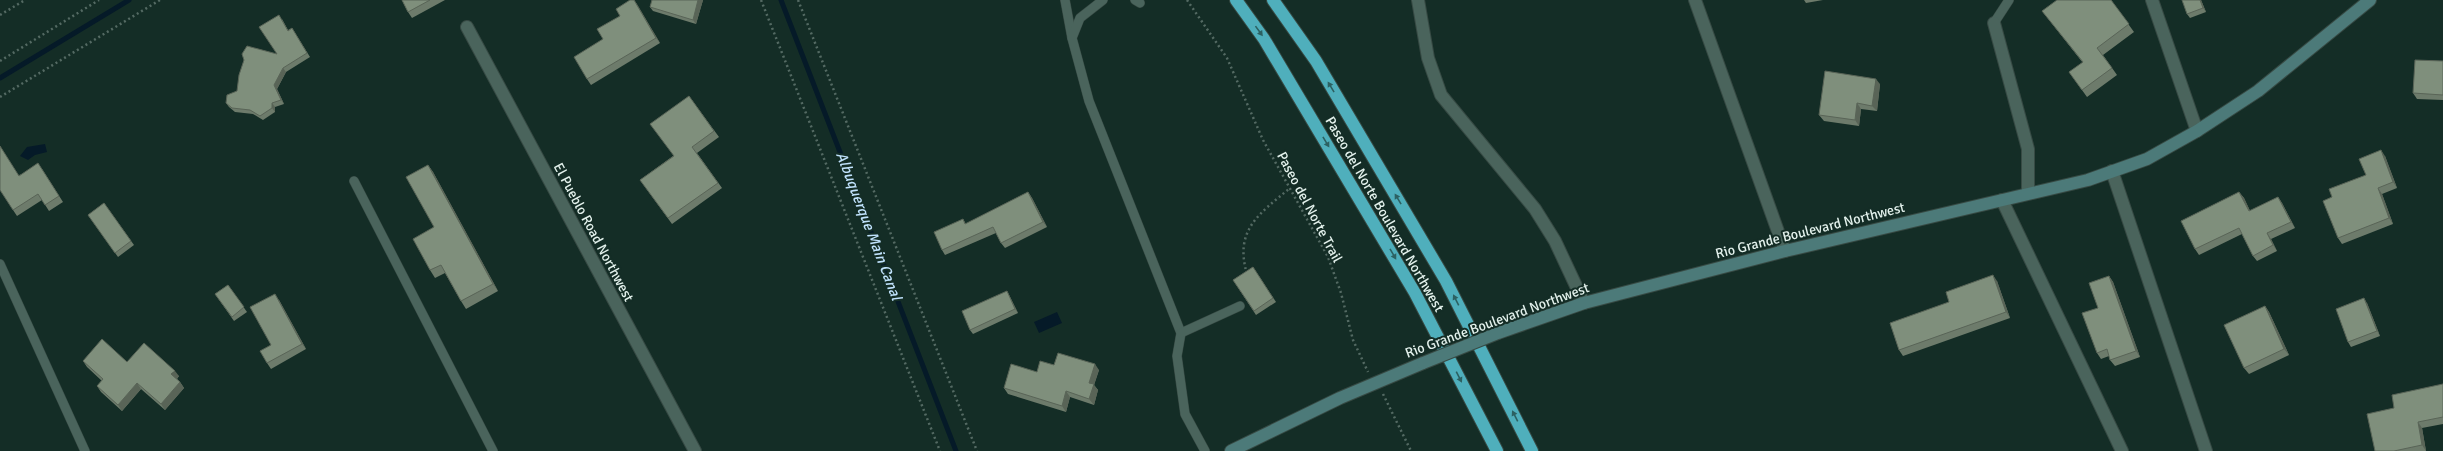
<svg xmlns="http://www.w3.org/2000/svg" width="2443" height="451" viewBox="0 0 2443 451" font-family="Signika,sans-serif">
<rect width="100%" height="100%" fill="#142d26"/>
<g fill="#051a28">
<polygon points="45,144 47,152 35,155 28,160 20,156 27,147"/>
<polygon points="1057,312 1062,323 1039,333 1034,322"/>
</g>
<g fill="none" stroke-linecap="round" stroke-linejoin="round">
<g stroke="#051a28" stroke-width="5">
<polyline points="781,0 956,451"/>
<polyline points="0,78 129,0"/>
</g>
<g stroke="#374a44" stroke-width="10">
<g id="lane">
<polyline points="1065,0 1072,38"/>
<polyline points="1103,0 1080,18 1072,38 1089,101 1181,333 1177,356 1185,414 1205,451"/>
<polyline points="1135,0 1140,3"/>
<polyline points="1994,23 2009,0"/>
<polyline points="354,181 493,451"/>
<polyline points="0,264 85,451"/>
<polyline points="1181,333 1240,306"/>
</g>
</g>
<g stroke="#374a44" stroke-width="14">
<g id="street">
<polyline points="1418,0 1428,58 1441,95 1535,209 1555,241 1584,303"/>
<polyline points="1695,0 1785,251"/>
<polyline points="2152,0 2197,131"/>
<polyline points="1994,23 2028,149 2028,193"/>
<polyline points="467,27 695,451"/>
<polyline points="2112,171 2206,451"/>
<polyline points="2002,200 2122,451"/>
</g>
</g>
<g stroke="#374a44" stroke-width="14">
<g id="secondary">
<polyline points="1498,333 1584,303 1785,251 2088,180 2147,159 2197,131 2258,91 2370,0"/>
<polyline points="1231,451 1340,398 1423,363"/>
</g>
</g>
<g stroke="#374a44" stroke-width="14">
<g id="highway">
<polyline points="1236,0 1264,39 1415,293 1497,451"/>
<polyline points="1273,0 1316,61 1446,281 1532,451"/>
</g>
</g>
<g stroke="#546a63" stroke-width="2.5" stroke-dasharray="2 3" stroke-linecap="butt">
<polyline points="761,0 940,451"/>
<polyline points="798,0 977,451"/>
<polyline points="1187,0 1227,58 1263,140 1328,257 1341,293 1353,340 1368,372"/>
<polyline points="0,15 25,0"/>
<polyline points="0,61 99,0"/>
<polyline points="0,97 160,0"/>
<path d="M 1247,274 C 1234,230 1259,214 1290,188"/>
<polyline points="1383,394 1411,451"/>
</g>
<use href="#lane" stroke="#4a645c" stroke-width="9"/>
<use href="#street" stroke="#4a645c" stroke-width="12"/>
<use href="#secondary" stroke="#4c7a79" stroke-width="12"/>
<use href="#highway" stroke="#4fafbc" stroke-width="12"/>
<g stroke="#374a44" stroke-width="14" stroke-linecap="butt">
<polyline id="secondary-bridge" points="1423,363 1498,333"/>
</g>
<use href="#secondary-bridge" stroke="#4c7a79" stroke-width="12"/>
</g>
<g fill="#6d7b6b">
<polygon points="402,0 445,0 412,18 408,12"/>
<polygon points="634,0 660,43 591,85 587,79 603,39 620,16"/>
<polygon points="652,0 703,0 696,24 653,11 650,7"/>
<polygon points="1804,0 1823,0 1806,3"/>
<polygon points="2111,0 2134,32 2103,55 2117,75 2087,97 2069,72 2083,63 2042,11"/>
<polygon points="2201,0 2206,12 2190,18 2187,14"/>
<polygon points="282,19 288,30 292,28 310,57 286,72 277,89 284,104 275,107 275,112 263,120 253,114 235,112 229,107 226,103 237,91 277,54"/>
<polygon points="2443,61 2443,100 2417,99 2413,93"/>
<polygon points="1880,84 1877,111 1861,109 1859,126 1824,121 1819,115"/>
<polygon points="689,96 719,137 697,153 722,188 672,224 640,180 673,156"/>
<polygon points="2385,156 2397,188 2382,194 2393,224 2342,244 2338,238 2332,197 2366,175"/>
<polygon points="428,165 433,172 498,291 466,309 461,301 445,273 435,278 430,270 434,227"/>
<polygon points="42,169 63,202 49,211 42,200 17,216 13,210 19,175"/>
<polygon points="1028,192 1032,198 1047,227 1005,248 1001,243 996,233 945,255 942,250 963,219 966,224"/>
<polygon points="2239,192 2244,198 2250,211 2278,197 2282,203 2295,228 2271,239 2277,251 2257,261 2253,256 2242,234 2199,255 2195,249"/>
<polygon points="104,203 134,245 118,257 88,215"/>
<polygon points="1253,267 1276,302 1256,315 1233,280"/>
<polygon points="2109,276 2113,282 2140,357 2115,366 2110,360 2109,356 2101,359 2097,353 2098,308"/>
<polygon points="1997,281 2010,318 1903,356 1899,350 1949,302"/>
<polygon points="228,285 247,312 234,321 215,294"/>
<polygon points="1007,291 1018,313 973,334 970,330"/>
<polygon points="279,300 306,349 271,369 267,363 271,345"/>
<polygon points="2367,303 2380,336 2351,347 2348,342"/>
<polygon points="2265,306 2269,312 2289,355 2249,374 2244,368"/>
<polygon points="83,361 127,362 179,376 177,379 180,382 184,388 165,410 141,389 122,411 101,392 97,386 102,381 87,367"/>
<polygon points="1054,365 1099,370 1094,385 1098,390 1094,405 1070,397 1066,412 1008,394 1004,388 1037,372"/>
<polygon points="2443,384 2443,424 2422,428 2426,451 2375,451 2394,408"/>
</g>
<g fill="#596457">
<polygon points="634,0 637,4 660,43 656,38"/>
<polygon points="698,0 703,0 696,24 693,20"/>
<polygon points="2200,0 2201,0 2206,12 2203,8"/>
<polygon points="283,68 286,72 277,89 284,104 281,100 274,85"/>
<polygon points="1876,79 1880,84 1877,111 1872,106"/>
<polygon points="272,103 275,107 275,112 272,108"/>
<polygon points="1857,103 1861,109 1859,126 1855,120"/>
<polygon points="2381,150 2385,156 2397,188 2393,182"/>
<polygon points="428,165 433,172 498,291 493,284"/>
<polygon points="2378,188 2382,194 2393,224 2389,218"/>
<polygon points="1028,192 1032,198 1047,227 1043,222"/>
<polygon points="2239,192 2244,198 2253,217 2249,211"/>
<polygon points="2278,197 2282,203 2295,228 2291,222"/>
<polygon points="2267,233 2271,239 2277,251 2273,245"/>
<polygon points="1993,275 1997,281 2010,318 2006,312"/>
<polygon points="2109,276 2113,282 2140,357 2136,351"/>
<polygon points="1007,291 1018,313 1015,309"/>
<polygon points="275,294 279,300 306,349 302,344"/>
<polygon points="2364,298 2367,303 2380,336 2377,331"/>
<polygon points="2265,306 2269,312 2289,355 2284,349"/>
<polygon points="1095,364 1099,370 1094,385 1098,390 1094,405 1089,399 1089,383"/>
<polygon points="175,371 179,376 176,380 171,374"/>
<polygon points="180,382 184,388 165,410 161,404"/>
<polygon points="137,383 141,389 122,411 118,405"/>
<polygon points="1066,391 1070,397 1066,412 1062,406"/>
<polygon points="2418,422 2422,428 2426,451 2422,445"/>
</g>
<g fill="#7f8f7c" stroke="#596457">
<polygon points="402,0 430,0 408,12"/>
<polygon points="630,0 634,0 656,38 587,79 574,57 603,39 597,29 620,16 616,9"/>
<polygon points="652,0 698,0 693,20 650,7"/>
<polygon points="2057,0 2111,0 2129,24 2097,48 2112,68 2082,90 2069,72 2083,62 2042,11"/>
<polygon points="2182,0 2200,0 2203,8 2187,14"/>
<polygon points="279,15 288,31 292,28 307,53 283,68 274,85 281,100 272,103 272,108 260,116 250,110 232,108 226,103 227,95 237,91 239,75 244,60 242,54 247,46 277,54 259,27"/>
<polygon points="2415,60 2443,61 2443,95 2413,93"/>
<polygon points="1825,71 1876,79 1872,106 1857,103 1855,120 1819,115"/>
<polygon points="689,96 714,131 692,147 718,183 668,218 640,180 674,156 650,124"/>
<polygon points="0,146 19,176 38,163 59,196 45,205 38,194 13,210 0,190"/>
<polygon points="2381,150 2393,182 2378,188 2389,218 2338,238 2323,201 2332,197 2329,189 2366,175 2359,159"/>
<polygon points="428,165 493,284 461,301 441,265 430,270 413,239 434,227 406,177"/>
<polygon points="1028,192 1043,222 1001,243 993,227 942,250 934,232 963,219 965,224"/>
<polygon points="2239,192 2249,211 2278,197 2291,222 2267,233 2273,245 2253,256 2239,228 2195,249 2181,221"/>
<polygon points="104,203 131,241 115,253 88,215"/>
<polygon points="1253,267 1273,298 1254,311 1233,280"/>
<polygon points="1993,275 2006,312 1899,350 1890,323 1949,302 1946,292"/>
<polygon points="2109,276 2136,351 2110,360 2107,349 2097,353 2082,313 2098,308 2089,283"/>
<polygon points="228,285 244,307 232,317 215,294"/>
<polygon points="1007,291 1015,309 970,330 962,311"/>
<polygon points="275,294 302,344 267,363 260,351 271,345 250,307"/>
<polygon points="2364,298 2377,331 2348,342 2336,309"/>
<polygon points="2265,306 2284,349 2244,368 2224,325"/>
<polygon points="102,339 127,362 144,343 175,371 171,374 180,382 161,404 137,383 118,405 97,386 103,379 83,361"/>
<polygon points="1058,353 1095,364 1089,383 1094,384 1089,399 1066,391 1062,406 1004,388 1011,364 1037,372 1040,361 1054,365"/>
<polygon points="2443,384 2443,417 2418,422 2422,445 2394,451 2375,451 2367,414 2394,408 2392,395"/>
</g>
<defs><path id="oneway-solid" d="M-6-.8H1V-3.2L6.5 0L1 3.2V.8H-6Z"/></defs>
<g fill="#2c6162">
<use href="#oneway-solid" transform="translate(1259 31) rotate(54)"/>
<use href="#oneway-solid" transform="translate(1331 87) rotate(-121)"/>
<use href="#oneway-solid" transform="translate(1326 142) rotate(59)"/>
<use href="#oneway-solid" transform="translate(1398 199) rotate(-121)"/>
<use href="#oneway-solid" transform="translate(1393 254) rotate(60)"/>
<use href="#oneway-solid" transform="translate(1456 300) rotate(-117)"/>
<use href="#oneway-solid" transform="translate(1459 377) rotate(63)"/>
<use href="#oneway-solid" transform="translate(1515 416) rotate(-117)"/>
</g>
<g text-anchor="middle" stroke-width="4" stroke-linejoin="round" paint-order="stroke">
<g font-size="14" fill="#e4f2ed" stroke="#142d26">
<text transform="translate(1310 207) rotate(62)" y="5">Paseo del Norte Trail</text>
<text transform="translate(1385 214) rotate(60)" y="5">Paseo del Norte Boulevard Northwest</text>
<text transform="translate(1810 230) rotate(-14)" y="5">Rio Grande Boulevard Northwest</text>
<text transform="translate(594 232) rotate(62)" y="5">El Pueblo Road Northwest</text>
<text transform="translate(1497 320) rotate(-20)" y="5">Rio Grande Boulevard Northwest</text>
</g>
<g font-size="15" font-style="italic" fill="#c0e2fc" stroke="#142d26">
<text transform="translate(869 226) rotate(69)" y="5">Albuquerque Main Canal</text>
</g>
</g>
</svg>
